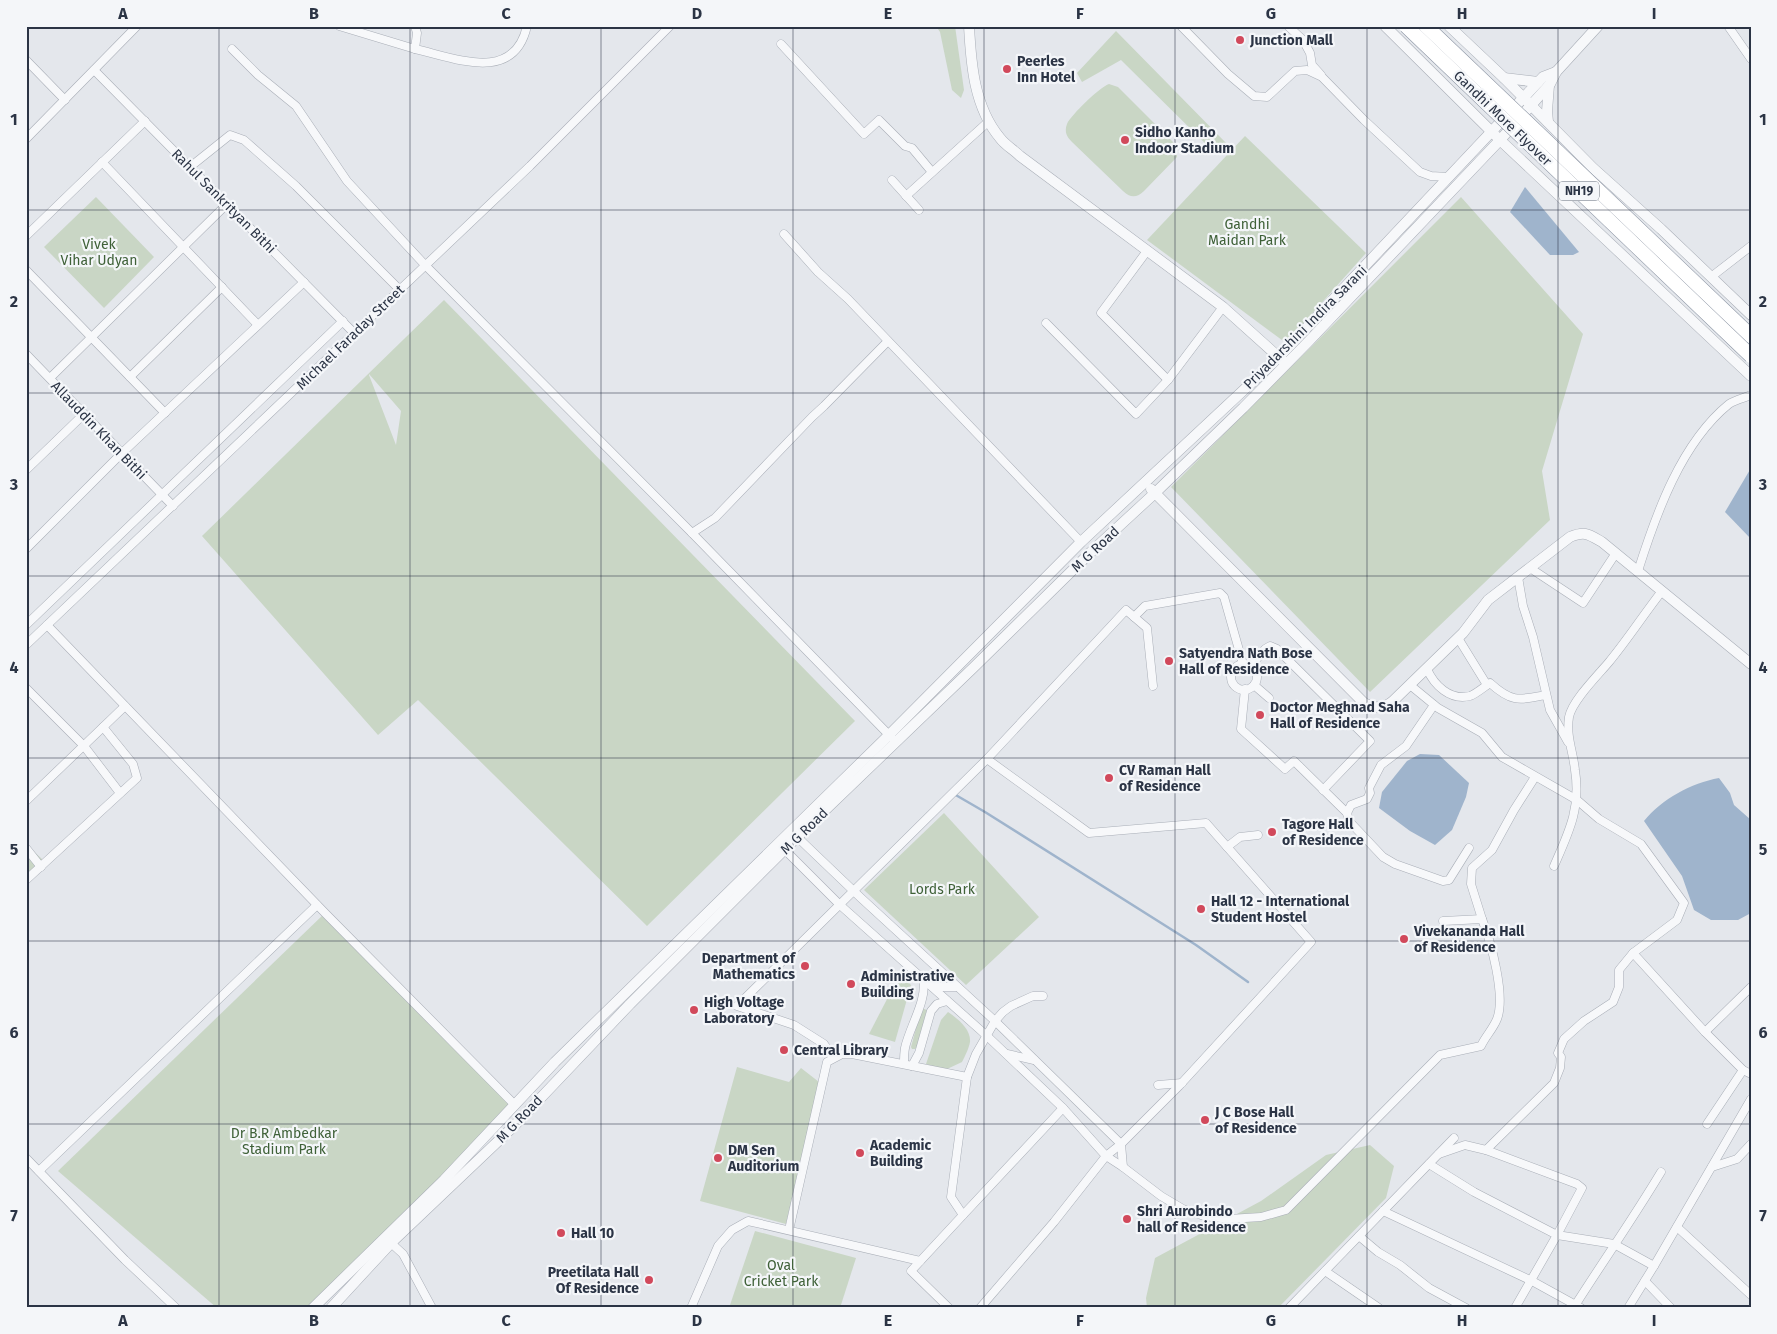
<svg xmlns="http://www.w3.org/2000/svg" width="1777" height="1334" viewBox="0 0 1777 1334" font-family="'Fira Sans',sans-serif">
<rect width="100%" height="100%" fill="#e4e7ec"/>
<g fill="#c9d6c5" fill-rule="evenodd">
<polygon points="936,26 955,26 964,90 961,98 952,90 940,32"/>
<polygon points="1116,31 1226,143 1215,153 1121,60 1082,82 1077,73"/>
<path d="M 1109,84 L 1118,87 L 1177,146 L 1177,157 L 1144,191 C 1137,198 1130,198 1123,191 L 1072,142 C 1067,137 1064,132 1067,124 C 1071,115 1100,87 1109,84 Z"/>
<polygon points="1245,136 1366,253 1286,343 1147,240"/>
<polygon points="96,197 154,257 104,308 44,247"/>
<polygon points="1461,197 1583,334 1542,471 1550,520 1370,692 1171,487"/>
<path d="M 444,300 L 855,721 L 647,926 L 418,700 L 378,735 L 202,536 ZM 369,374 L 401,411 L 396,445 L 369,375 Z"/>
<polygon points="944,813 1039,917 966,985 864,890"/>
<polygon points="26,844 43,860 26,876"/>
<polygon points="325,913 512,1107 309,1308 217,1308 58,1171"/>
<polygon points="900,974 911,985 895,1042 869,1034"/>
<polygon points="924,1009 927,1010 917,1046 915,1049 912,1049 911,1047 921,1010"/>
<path d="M 948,1012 C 958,1019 971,1029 970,1042 C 969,1048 965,1056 962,1062 L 945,1070 L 926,1064 L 941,1020 Z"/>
<polygon points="737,1067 789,1082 801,1068 819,1082 786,1224 700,1201"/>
<polygon points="1370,1145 1394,1166 1386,1198 1278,1308 1147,1308 1146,1298 1155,1258 1261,1201 1326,1155"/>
<polygon points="755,1231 856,1258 840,1308 729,1308"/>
</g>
<g fill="#9fb4cc">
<polygon points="1525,187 1579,252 1573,255 1550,255 1510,212"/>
<polygon points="1751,468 1751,539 1725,512"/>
<polygon points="1420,754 1439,755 1469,783 1466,797 1452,830 1435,845 1410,831 1379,808 1382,792 1407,761"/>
<path d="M 1719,778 L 1730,793 L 1734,805 L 1751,820 L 1751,913 L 1738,920 L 1711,920 L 1694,910 L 1682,876 L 1644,821 C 1662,799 1691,783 1719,778 Z"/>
</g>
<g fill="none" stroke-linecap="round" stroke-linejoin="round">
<polyline stroke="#9fb4cc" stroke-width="2.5" points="954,794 985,812 1196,945 1248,982"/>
<g stroke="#a9aeb7" stroke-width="9">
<g id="minor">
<polyline points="339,26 415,49"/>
<path d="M 415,26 L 417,33 L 415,49 C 455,58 514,84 527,26"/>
<polyline points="1181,26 1228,74 1254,96 1267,97 1295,71 1307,70 1322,77 1364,120 1420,172 1431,176 1448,177"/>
<polyline points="1288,26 1303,40 1310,53 1312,65 1321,75"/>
<polyline points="1728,26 1751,59"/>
<polyline points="781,44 864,134 879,120 905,146 912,148 932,172"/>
<polyline points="232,49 258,75 296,106 347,181 425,265 692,533 891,737"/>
<polyline points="26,60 65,100"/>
<polyline points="94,70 354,333"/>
<polyline points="26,139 137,26"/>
<polyline points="102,162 258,325"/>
<polyline points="190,167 230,135 244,140 296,186 400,290"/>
<polyline points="892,180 919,210"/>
<polyline points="906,196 989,121"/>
<polyline points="784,234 818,272 848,299 1081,542"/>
<polyline points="26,236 145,121"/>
<polyline points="1147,251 1101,313 1168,380 1223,307"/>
<polyline points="26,270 165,413"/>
<polyline points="1711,277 1751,246"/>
<polyline points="1046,323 1136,414 1168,380"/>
<polyline points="26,354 173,506"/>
<polyline points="130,377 222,287"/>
<polyline points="50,378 227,204"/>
<polyline points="26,470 84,414"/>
<polyline points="692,533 715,518 812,417 824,406 888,341"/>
<polyline points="26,549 122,453 304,282"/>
<polyline points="1530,568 1583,603 1616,553"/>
<path d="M 1638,571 C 1656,514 1681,443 1729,404 C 1735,400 1744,398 1751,395"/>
<polyline points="1518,577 1523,606 1533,637 1550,710 1568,742"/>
<polyline points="1134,617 1145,606 1220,593 1224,597 1243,664"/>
<polyline points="26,625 343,321"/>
<polyline points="47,625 325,913 515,1105"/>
<polyline points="1458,638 1487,685"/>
<polyline points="26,645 530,166 670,26"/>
<circle cx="1244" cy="677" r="13"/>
<polyline points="1251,666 1265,649 1270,646 1277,649 1370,741 1323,790"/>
<path d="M 1427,669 C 1434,685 1450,701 1470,696 C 1476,694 1484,687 1490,683 C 1512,703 1519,700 1546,695"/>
<polyline points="1254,685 1269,698"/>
<polyline points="1410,685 1438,708 1482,733 1502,757 1577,800 1599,819 1641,844 1684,903 1677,920 1633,953 1619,970 1619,987 1613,1002 1584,1021 1564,1039 1558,1053 1561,1057 1560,1068 1554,1083 1486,1150"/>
<polyline points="26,688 84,746 120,793"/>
<polyline points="1245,689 1241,729 1285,769 1294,761 1347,813"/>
<polyline points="1434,705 1406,746 1381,765 1369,788 1370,793 1367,799 1351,805 1347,813 1349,821 1383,857 1395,864 1443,881 1449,880 1469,848"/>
<polyline points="26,801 125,706"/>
<polyline points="794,834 861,898 995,1021 1121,1144 1123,1167"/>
<path d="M 782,847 L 840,905 L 987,1036 L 1063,1108 L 1106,1156 L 1123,1167 L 1161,1196 L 1183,1209 L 1204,1216 L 1229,1219 L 1261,1217 L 1286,1210 L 1440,1055 L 1481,1046 C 1485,1037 1493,1029 1497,1019 C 1506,996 1491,942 1482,919 L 1443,921"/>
<polyline points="1227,847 1240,837 1258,835"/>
<polyline points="26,848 41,867"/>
<path d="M 1554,866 C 1569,832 1581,808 1575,770 C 1573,751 1566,737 1569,717 C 1572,701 1598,675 1609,662 C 1628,639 1644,614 1662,591"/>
<polyline points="26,880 137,778 133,764 103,727"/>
<polyline points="1482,919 1471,884 1472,868 1492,850 1514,810 1535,777"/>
<polyline points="1633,953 1705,1032 1743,1070 1751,1074"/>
<polyline points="933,987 957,987"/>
<polyline points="1705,1032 1751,987"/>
<polyline points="1007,1054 1034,1060"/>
<polyline points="833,1057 824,1044 794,1025 737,1006 987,759 1126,610 1147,628 1153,686"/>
<path d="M 904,1064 C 904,1059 904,1053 905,1048 C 909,1028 928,999 923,979"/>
<polyline points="912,1066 919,1053 931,1011 937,1004 947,1001"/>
<polyline points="1158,1085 1182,1083"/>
<polyline points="1707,1124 1743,1070"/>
<polyline points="1439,1154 1465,1145 1486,1150 1577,1184 1582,1188 1557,1235 1614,1244 1654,1266"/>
<polyline points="26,1158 125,1260 176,1308"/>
<polyline points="1429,1164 1474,1192 1557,1235 1515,1308"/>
<polyline points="1712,1167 1737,1159 1751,1144"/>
<polyline points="39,1171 317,905"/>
<polyline points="1383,1211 1532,1281 1581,1308"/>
<polyline points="963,1215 1063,1108"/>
<polyline points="1677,1227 1751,1295"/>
<polyline points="789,1230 827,1062 842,1054 852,1054 967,1077"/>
<polyline points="1359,1236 1378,1252 1400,1265 1429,1288 1466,1308"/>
<polyline points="391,1243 403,1254 432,1308"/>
<polyline points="1325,1271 1379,1308"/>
<polyline points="1645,1281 1671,1308"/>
<path d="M 1576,1304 C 1604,1260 1634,1217 1661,1172"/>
<polyline points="691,1308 718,1246 732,1230 748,1221 920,1261"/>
<polyline points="949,1308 911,1271 963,1215 951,1197 967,1077 976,1054 995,1021 1003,1012 1011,1006 1033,996 1043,996"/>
<polyline points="980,1308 1054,1222 1106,1156 1121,1144 1179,1086 1311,942 1206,823 1089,833 987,759"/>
<polyline points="1289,1308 1454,1138"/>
<polyline points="1628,1308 1654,1266 1751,1099"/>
</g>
</g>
<g stroke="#a9aeb7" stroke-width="11">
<g id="tertiary">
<path d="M 969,26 C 971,64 974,107 1000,138 C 1005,145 1014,150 1020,156 L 1223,307 L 1283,361"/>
<polyline points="1385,26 1500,140 1751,376"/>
<polyline points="1449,26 1503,77 1593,168 1661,229 1751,315"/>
<polyline points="1504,78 1538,82"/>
<polyline points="1548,122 1547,111 1549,85"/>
<path d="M 1151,489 L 1364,703 C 1376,708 1382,710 1393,701 L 1463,633 L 1488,600 L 1570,537 C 1585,531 1588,534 1602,542 L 1751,664"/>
<polyline points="313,1308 444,1180 555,1062 889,735 1081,542 1279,357 1543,77 1556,72"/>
<polyline points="331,1308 391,1243 514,1126 630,1004 797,837 973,668 1091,552 1155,493 1243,408 1309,341 1500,140 1550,84 1556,72 1598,26"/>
</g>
</g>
<use href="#minor" stroke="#f7f8fa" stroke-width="8"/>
<use href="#tertiary" stroke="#f7f8fa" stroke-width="10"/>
<g stroke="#8b94a3" stroke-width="15" stroke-linecap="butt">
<g id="trunk-bridge">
<polyline points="1406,26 1751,356"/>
<polyline points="1426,26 1751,336"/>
</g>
</g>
<use href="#trunk-bridge" stroke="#fff" stroke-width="14"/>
</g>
<path fill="none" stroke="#2b3445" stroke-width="1" stroke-opacity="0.55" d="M 219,26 L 219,1308M 410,26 L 410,1308M 601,26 L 601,1308M 793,26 L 793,1308M 984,26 L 984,1308M 1175,26 L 1175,1308M 1367,26 L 1367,1308M 1558,26 L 1558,1308M 26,210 L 1751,210M 26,393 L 1751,393M 26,576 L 1751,576M 26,758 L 1751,758M 26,941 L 1751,941M 26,1124 L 1751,1124"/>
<g fill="#d1495b" stroke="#f4f6f9" stroke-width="2">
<circle cx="1240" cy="40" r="5"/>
<circle cx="1007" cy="69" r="5"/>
<circle cx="1125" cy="140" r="5"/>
<circle cx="1169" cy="661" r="5"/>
<circle cx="1260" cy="715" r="5"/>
<circle cx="1109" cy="778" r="5"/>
<circle cx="1272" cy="832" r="5"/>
<circle cx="1201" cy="909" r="5"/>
<circle cx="1404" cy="939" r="5"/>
<circle cx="805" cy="966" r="5"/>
<circle cx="851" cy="984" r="5"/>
<circle cx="694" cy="1010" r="5"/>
<circle cx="784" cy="1050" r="5"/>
<circle cx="1205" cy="1120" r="5"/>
<circle cx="860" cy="1153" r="5"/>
<circle cx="718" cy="1158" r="5"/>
<circle cx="1127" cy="1219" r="5"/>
<circle cx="561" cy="1233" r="5"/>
<circle cx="649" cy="1280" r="5"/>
</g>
<g text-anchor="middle" stroke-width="4.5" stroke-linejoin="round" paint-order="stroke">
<rect fill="#f4f6f9" stroke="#676e7b" stroke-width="1" x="1559" y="181.5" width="40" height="19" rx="4"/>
<g font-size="12" font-weight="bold" fill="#2b3445">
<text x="1579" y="195">NH19</text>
</g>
<g font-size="14" font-weight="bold" fill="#2b3445" stroke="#f4f6f9" text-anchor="start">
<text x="1250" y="45">Junction Mall</text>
<text x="1017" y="66">Peerles<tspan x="1017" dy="16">Inn Hotel</tspan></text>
<text x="1135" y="137">Sidho Kanho<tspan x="1135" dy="16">Indoor Stadium</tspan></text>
<text x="1179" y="658">Satyendra Nath Bose<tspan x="1179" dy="16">Hall of Residence</tspan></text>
<text x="1270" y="712">Doctor Meghnad Saha<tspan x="1270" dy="16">Hall of Residence</tspan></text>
<text x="1119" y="775">CV Raman Hall<tspan x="1119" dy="16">of Residence</tspan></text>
<text x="1282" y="829">Tagore Hall<tspan x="1282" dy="16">of Residence</tspan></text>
<text x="1211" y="906">Hall 12 - International<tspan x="1211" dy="16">Student Hostel</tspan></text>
<text x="1414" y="936">Vivekananda Hall<tspan x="1414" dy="16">of Residence</tspan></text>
<text x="795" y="963" text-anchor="end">Department of<tspan x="795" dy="16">Mathematics</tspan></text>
<text x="861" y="981">Administrative<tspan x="861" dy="16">Building</tspan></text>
<text x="704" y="1007">High Voltage<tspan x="704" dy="16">Laboratory</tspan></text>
<text x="794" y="1055">Central Library</text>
<text x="1215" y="1117">J C Bose Hall<tspan x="1215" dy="16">of Residence</tspan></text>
<text x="870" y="1150">Academic<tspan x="870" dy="16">Building</tspan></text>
<text x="728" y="1155">DM Sen<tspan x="728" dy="16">Auditorium</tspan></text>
<text x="1137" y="1216">Shri Aurobindo<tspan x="1137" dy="16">hall of Residence</tspan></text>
<text x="571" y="1238">Hall 10</text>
<text x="639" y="1277" text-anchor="end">Preetilata Hall<tspan x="639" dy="16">Of Residence</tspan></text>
</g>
<g font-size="14" fill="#2b3445" stroke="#f4f6f9">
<text transform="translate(1503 118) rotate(44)" y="5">Gandhi More Flyover</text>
<text transform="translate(224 201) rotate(45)" y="5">Rahul Sankrityan Bithi</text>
<text transform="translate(1305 327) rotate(-45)" y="5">Priyadarshini Indira Sarani</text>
<text transform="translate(350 337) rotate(-44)" y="5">Michael Faraday Street</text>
<text transform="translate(99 430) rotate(46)" y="5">Allauddin Khan Bithi</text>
<text transform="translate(1095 549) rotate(-43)" y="5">M G Road</text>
<text transform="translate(804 831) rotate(-44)" y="5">M G Road</text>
<text transform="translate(519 1119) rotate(-46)" y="5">M G Road</text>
</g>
<g font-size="14" fill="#3f6138" stroke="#f4f6f9">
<text x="1247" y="229">Gandhi<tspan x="1247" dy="16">Maidan Park</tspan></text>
<text x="99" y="249">Vivek<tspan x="99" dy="16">Vihar Udyan</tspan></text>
<text x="942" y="894">Lords Park</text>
<text x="284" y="1138">Dr B.R Ambedkar<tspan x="284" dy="16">Stadium Park</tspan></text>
<text x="781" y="1270">Oval<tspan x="781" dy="16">Cricket Park</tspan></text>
</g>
</g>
<rect width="1777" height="1334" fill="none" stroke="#f4f6f9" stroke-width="55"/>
<rect x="28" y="28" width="1722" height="1278" fill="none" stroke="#2b3445" stroke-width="2"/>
<g font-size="16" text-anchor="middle" font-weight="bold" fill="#2b3445">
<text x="123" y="19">A</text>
<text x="314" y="19">B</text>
<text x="506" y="19">C</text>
<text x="697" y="19">D</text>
<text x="888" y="19">E</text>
<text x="1080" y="19">F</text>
<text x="1271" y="19">G</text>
<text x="1462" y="19">H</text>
<text x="1654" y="19">I</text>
<text x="14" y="125">1</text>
<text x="1763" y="125">1</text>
<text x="14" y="307">2</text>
<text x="1763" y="307">2</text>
<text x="14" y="490">3</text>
<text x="1763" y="490">3</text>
<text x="14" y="673">4</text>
<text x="1763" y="673">4</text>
<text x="14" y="855">5</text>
<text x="1763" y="855">5</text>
<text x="14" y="1038">6</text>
<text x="1763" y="1038">6</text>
<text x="14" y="1221">7</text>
<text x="1763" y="1221">7</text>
<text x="123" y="1326">A</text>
<text x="314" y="1326">B</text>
<text x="506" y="1326">C</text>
<text x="697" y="1326">D</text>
<text x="888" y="1326">E</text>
<text x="1080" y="1326">F</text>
<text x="1271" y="1326">G</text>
<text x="1462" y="1326">H</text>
<text x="1654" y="1326">I</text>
</g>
</svg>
